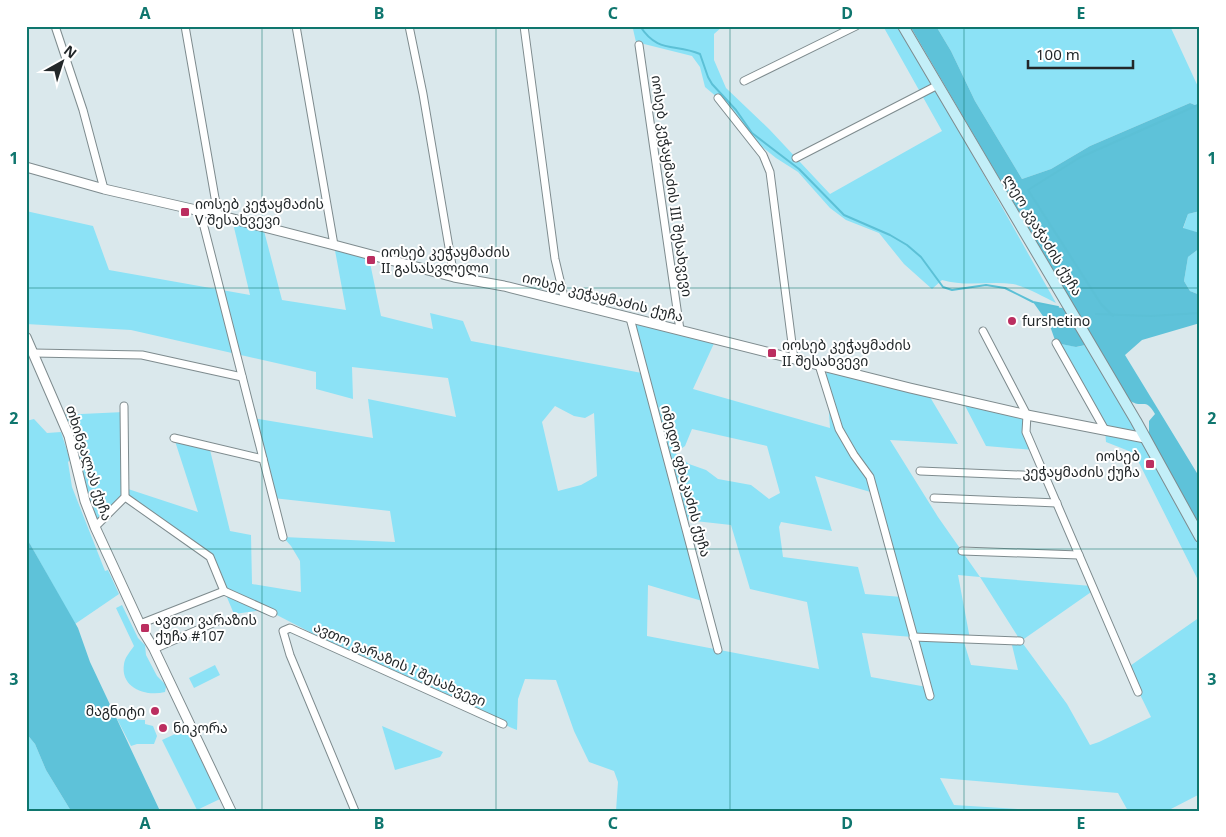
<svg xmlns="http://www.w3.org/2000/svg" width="1226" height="837" viewBox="0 0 1226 837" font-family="Georgia,'Noto Sans Georgian',serif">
<rect width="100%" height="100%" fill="#dae8ec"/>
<g fill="#8ce2f6" fill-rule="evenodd">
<path d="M 630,26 L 723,26 L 714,34 L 714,60 L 726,88 L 769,129 L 830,194 L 942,131 L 883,26 L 900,26 L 1056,303 C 1044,297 1025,286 1013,284 C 989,281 965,287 942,280 L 932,289 L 904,264 L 879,233 L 846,220 L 830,208 L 798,172 L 776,158 L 750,137 L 718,98 L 705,87 L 700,67 L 692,56 L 636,42 L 633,29 Z"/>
<polygon points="936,26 1170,26 1200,91 1200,107 1190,103 1090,146 1051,169 1022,179 975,101 951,51"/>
<path d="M 26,211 L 93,226 L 109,270 L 250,295 L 232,219 L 263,227 L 282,300 L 346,310 L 334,245 L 368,253 L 381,316 L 433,329 L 430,313 L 463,321 L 471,341 L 642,373 L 630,318 L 716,339 L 693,389 L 830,428 L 826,367 L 927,392 L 958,444 L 890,440 L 938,517 L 980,577 L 1092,586 L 1094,590 L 1021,641 L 1067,704 L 1090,745 L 1099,742 L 1151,717 L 1127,668 L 1200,617 L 1200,794 L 1167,811 L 1128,811 L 1118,793 L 940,778 L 954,805 L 1018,809 L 1019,811 L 616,811 L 618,782 L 614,771 L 589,762 L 574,731 L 556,680 L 525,679 L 518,699 L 517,730 C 433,695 352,654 271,612 L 263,610 L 234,614 L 210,557 L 125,497 L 95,527 L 60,415 L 124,412 L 125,488 L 198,512 L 174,438 L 209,446 L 230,531 L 251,535 L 252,584 L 301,592 L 300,561 L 291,546 L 283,537 L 395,542 L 390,511 L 273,498 L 252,418 L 373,438 L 368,399 L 456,417 L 448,378 L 352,367 L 353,399 L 316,389 L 316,372 L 131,330 L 26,324 ZM 555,406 L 574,416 L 585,418 L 594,413 L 597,476 L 581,485 L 558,491 L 542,422 ZM 692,429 L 767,446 L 780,493 L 769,499 L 751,485 L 718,479 L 706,470 L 689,464 L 675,453 L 685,446 ZM 815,476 L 874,493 L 902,597 L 865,594 L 858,567 L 783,557 L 779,527 L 781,522 L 832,531 ZM 686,520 L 731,525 L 750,589 L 807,602 L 819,669 L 647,636 L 648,585 L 709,603 ZM 958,575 L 980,577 L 1020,640 L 1011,641 L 1018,670 L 971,665 L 963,639 L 970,639 ZM 862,633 L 913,637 L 927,687 L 871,677 Z"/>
<polygon points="1200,211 1200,233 1183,229 1188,214"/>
<polygon points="1200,248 1200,295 1190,291 1184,281 1188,257"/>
<polygon points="1056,343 1077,347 1090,344 1200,537 1200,584 1134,453 1106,442 1105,430"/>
<polygon points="962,400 1027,415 1026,432 1034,450 986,446"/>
<polygon points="34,419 47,433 61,432 70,460 68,462 72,487 105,571 108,570 119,594 75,624 26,537 26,421"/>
<path d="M 122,605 L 138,638 L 145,645 L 146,655 L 157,676 L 165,684 L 166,687 L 165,692 C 146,697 120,688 124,664 C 125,657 130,652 134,646 L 116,608 Z"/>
<polygon points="215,665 220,675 194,688 189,678"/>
<polygon points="117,719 145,720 145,724 153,726 157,736 154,744 137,744 131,746"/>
<polygon points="382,726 443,752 440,757 395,770"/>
<polygon points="186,729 220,799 197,810 162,740"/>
<polygon points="26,733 35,744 46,770 71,811 26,811"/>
</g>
<g fill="#5ec2d9">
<path d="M 910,26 L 936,26 L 951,51 L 975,101 L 1022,179 L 1051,169 L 1090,146 L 1190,103 L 1200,107 L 1200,211 L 1188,214 L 1183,228 L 1200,233 L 1200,248 L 1188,257 L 1184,281 L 1190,291 L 1200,295 L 1200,323 L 1142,340 L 1125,355 L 1200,478 L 1200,532 L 1149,435 L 1149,421 L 1155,414 C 1145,396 1143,410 1129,400 Z"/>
<polygon points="1033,302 1071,310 1090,344 1076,347 1056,343 1050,326"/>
<polygon points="26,537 78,628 90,662 160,811 71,811 46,770 35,744 26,733"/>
</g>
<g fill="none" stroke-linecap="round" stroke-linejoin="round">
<g stroke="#5cc0d6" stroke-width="2">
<path d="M 640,26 C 658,54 675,43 700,54 L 708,77 L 712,84 L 736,110 L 752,133 L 799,169 L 844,215 L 890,235 L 907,245 L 921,257 L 943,287 L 952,290 L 986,285 L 1005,288 L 1033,302 L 1058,307"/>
<polyline points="1096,314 1151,316 1200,313"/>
<polyline points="1113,316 1101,304 1028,190 1079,158 1200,104"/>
</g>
<g stroke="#7e8b8e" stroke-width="9">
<g id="minor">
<polyline points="55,26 83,110 104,189"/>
<polyline points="185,26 218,215"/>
<polyline points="296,26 334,245"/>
<polyline points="409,26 423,94 454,277"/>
<polyline points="524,26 555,259 565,301"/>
<polyline points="639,45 680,330"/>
<polyline points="744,81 856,26"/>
<polyline points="718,98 763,155 770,172 794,359"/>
<polyline points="796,158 938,85"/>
<polyline points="200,211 283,537"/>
<polyline points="630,318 718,650"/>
<polyline points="983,331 1027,415 1026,432 1138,692"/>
<polyline points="1056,343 1105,430"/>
<polyline points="33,353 142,355 242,377"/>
<polyline points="819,365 839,429 854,455 870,477 930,696"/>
<polyline points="174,438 263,459"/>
<polyline points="920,471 1046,476"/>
<polyline points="125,497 210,557 224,591"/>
<polyline points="934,498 1057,503"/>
<polyline points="95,527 125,497 124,406"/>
<polyline points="962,551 1079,555"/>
<polyline points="140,624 224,591 273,613"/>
<polyline points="913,637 1020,641"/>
<polyline points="154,649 220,620"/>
<polyline points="355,811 290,655 283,631 290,628 503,724"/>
</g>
</g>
<g stroke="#7e8b8e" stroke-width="11">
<g id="tertiary">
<polyline points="26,167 104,189 218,215 334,245 454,277 504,286 910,388 1027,415 1145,438"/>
<polyline points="26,337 69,436 85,501 95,527 143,631 154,649 231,811"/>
</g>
</g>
<g stroke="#7e8b8e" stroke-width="12">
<polyline id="secondary" points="903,26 1136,421 1200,537"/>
</g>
<use href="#minor" stroke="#fff" stroke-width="7"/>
<use href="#tertiary" stroke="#fff" stroke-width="9"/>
<use href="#secondary" stroke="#c3eff8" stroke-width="10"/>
</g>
<path fill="none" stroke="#0f766e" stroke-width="1" stroke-opacity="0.55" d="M 262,26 L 262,811M 496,26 L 496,811M 730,26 L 730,811M 964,26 L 964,811M 26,288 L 1200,288M 26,549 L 1200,549"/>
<g fill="#bb2e60" stroke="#fff" stroke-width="2">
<rect x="180" y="207" width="10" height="10" rx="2.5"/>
<rect x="366" y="255" width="10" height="10" rx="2.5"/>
<circle cx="1012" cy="321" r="5"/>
<rect x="767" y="348" width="10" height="10" rx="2.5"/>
<rect x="1145" y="459" width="10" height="10" rx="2.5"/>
<rect x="140" y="623" width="10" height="10" rx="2.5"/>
<circle cx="155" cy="711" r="5"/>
<circle cx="163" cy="728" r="5"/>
</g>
<g text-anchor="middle" stroke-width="4" stroke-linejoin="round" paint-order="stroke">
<g font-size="14" fill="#222729" stroke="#fff">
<text transform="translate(672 186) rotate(82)" y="5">იოსებ კეჭაყმაძის III შესახვევი</text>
<text transform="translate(1043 235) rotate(59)" y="5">ლეო კვაჭაძის ქუჩა</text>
<text transform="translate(603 297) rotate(14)" y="5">იოსებ კეჭაყმაძის ქუჩა</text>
<text transform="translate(89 463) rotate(72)" y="5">თხინვალას ქუჩა</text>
<text transform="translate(686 481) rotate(75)" y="5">იმედო ფხაკაძის ქუჩა</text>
<text transform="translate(400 664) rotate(24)" y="5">ავთო ვარაზის I შესახვევი</text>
</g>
<g font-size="14" fill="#222729" stroke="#fff" text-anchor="start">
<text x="195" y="209">იოსებ კეჭაყმაძის<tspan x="195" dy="16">V შესახვევი</tspan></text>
<text x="381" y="257">იოსებ კეჭაყმაძის<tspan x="381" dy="16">II გასასვლელი</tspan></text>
<text x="1022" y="326">furshetino</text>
<text x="782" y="350">იოსებ კეჭაყმაძის<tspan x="782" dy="16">II შესახვევი</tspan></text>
<text x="1140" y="461" text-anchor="end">იოსებ<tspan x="1140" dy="16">კეჭაყმაძის ქუჩა</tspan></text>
<text x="155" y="625">ავთო ვარაზის<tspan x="155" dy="16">ქუჩა #107</tspan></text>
<text x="145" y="716" text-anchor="end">მაგნიტი</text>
<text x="173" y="733">ნიკორა</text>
</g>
</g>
<rect width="1226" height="837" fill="none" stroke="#ffffff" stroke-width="55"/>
<g transform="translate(62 62) rotate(39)" stroke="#ffffff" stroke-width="4" paint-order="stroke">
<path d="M0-4L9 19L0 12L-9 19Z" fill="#222729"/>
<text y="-8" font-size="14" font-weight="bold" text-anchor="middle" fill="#222729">N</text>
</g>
<path d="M1028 60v8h105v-8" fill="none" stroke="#222729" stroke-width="2.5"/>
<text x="1036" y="60" font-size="15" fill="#222729" stroke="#ffffff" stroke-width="4" paint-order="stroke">100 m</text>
<rect x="28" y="28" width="1170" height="782" fill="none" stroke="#0f766e" stroke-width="2"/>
<g font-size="16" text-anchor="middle" font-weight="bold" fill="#0f766e">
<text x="145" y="19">A</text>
<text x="379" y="19">B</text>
<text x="613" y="19">C</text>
<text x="847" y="19">D</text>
<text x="1081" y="19">E</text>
<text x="14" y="164">1</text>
<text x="1212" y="164">1</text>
<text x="14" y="424">2</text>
<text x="1212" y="424">2</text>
<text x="14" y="685">3</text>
<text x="1212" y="685">3</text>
<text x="145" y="829">A</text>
<text x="379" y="829">B</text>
<text x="613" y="829">C</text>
<text x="847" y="829">D</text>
<text x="1081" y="829">E</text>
</g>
</svg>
